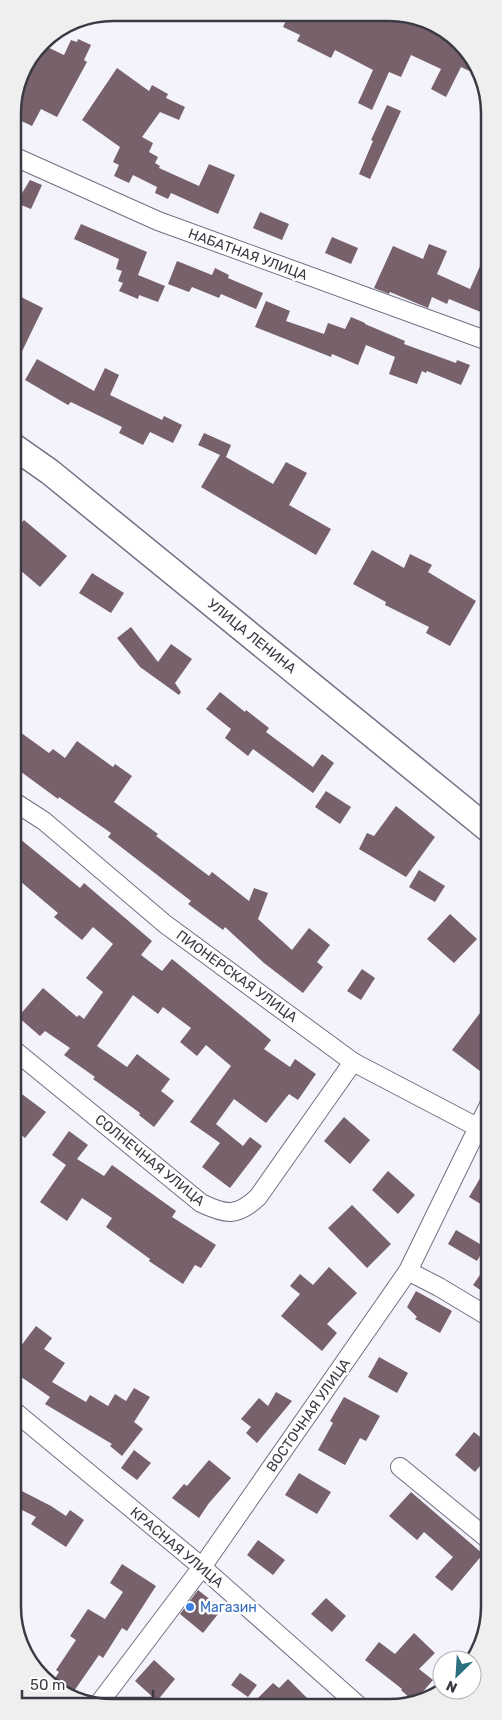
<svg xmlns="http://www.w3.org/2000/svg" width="502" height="1720" viewBox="0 0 502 1720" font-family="Rubik,sans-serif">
<rect width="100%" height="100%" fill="#f4f3fc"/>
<g fill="#77616a">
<polygon points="289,14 409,14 460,42 478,75 461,67 446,97 431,89 441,69 411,55 401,77 389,72 372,110 358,103 373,70 335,50 331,58 297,41 300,35 283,27"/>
<polygon points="78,39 91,45 84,60 87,62 57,117 41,109 32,126 13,117 13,107 19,79 22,80 41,44 64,55 71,40 77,42"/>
<polygon points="117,68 149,91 152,85 168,94 166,98 185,107 179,120 160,112 142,137 153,143 149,152 158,157 155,163 160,166 159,168 199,186 209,164 235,175 218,214 171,193 168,199 155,193 157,187 133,175 129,183 114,176 119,165 113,162 120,147 82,120"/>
<polygon points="387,105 401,111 370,179 359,174 373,141 371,140"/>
<polygon points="30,180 42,185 31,209 16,203"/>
<polygon points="260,212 289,224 282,240 253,228"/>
<polygon points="81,224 147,252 138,275 165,286 158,302 139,295 138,299 119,291 123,283 118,281 122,271 116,269 119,259 74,239"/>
<polygon points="332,237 358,248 351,264 325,253"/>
<polygon points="429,244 447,251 437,274 470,289 488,248 488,315 449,299 447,304 432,297 428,308 390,292 389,294 374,288 393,246 423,259"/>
<polygon points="177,261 212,275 215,268 229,275 228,278 263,293 256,309 221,294 219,298 192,287 189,292 168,284"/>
<polygon points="19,296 43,308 13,370 13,309"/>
<polygon points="266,301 290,311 286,321 324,334 328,323 345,329 351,317 365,323 365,324 405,341 404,344 456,363 457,360 470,365 461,385 427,371 426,373 422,371 417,384 389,374 395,357 366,345 358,365 332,354 331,357 255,327"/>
<polygon points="37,359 94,391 105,368 119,375 110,395 162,420 164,416 182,425 173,443 150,432 143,445 119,433 122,427 71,402 68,405 25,380"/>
<polygon points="204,433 231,445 226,457 273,484 286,462 307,473 289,505 331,529 316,555 201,487 220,455 198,445"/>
<polygon points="24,520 67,556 40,587 13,564 13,533"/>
<polygon points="372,550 404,568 410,554 432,565 428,572 476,601 450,646 426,633 429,627 385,605 386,602 353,584"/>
<polygon points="92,573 124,593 111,613 79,593"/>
<polygon points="131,627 158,662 171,644 192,659 175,683 181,692 179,695 140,667 117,638"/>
<polygon points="220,692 245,712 246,710 269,728 266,732 313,767 322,754 334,763 313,793 253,749 248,756 225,738 231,729 206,709"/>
<polygon points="13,727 49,753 53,749 65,758 77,741 113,767 115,764 132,776 114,802 158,834 156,836 209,876 212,872 249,901 254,888 268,893 258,919 292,950 309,928 330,945 317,962 323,967 303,993 264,963 225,927 223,930 188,904 191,901 108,837 111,833 59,797 58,799 13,766"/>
<polygon points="326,791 351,807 340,824 315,807"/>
<polygon points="396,806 435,837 406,877 359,849 367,833 374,836"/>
<polygon points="14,834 80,888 84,883 152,941 141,955 162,971 172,959 271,1040 264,1049 290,1067 295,1059 316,1074 298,1100 289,1094 266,1123 234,1099 216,1124 243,1146 250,1137 262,1146 230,1188 202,1167 220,1143 190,1122 231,1066 206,1045 197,1056 180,1042 191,1028 163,1007 158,1014 133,995 97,1046 127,1067 137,1054 170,1079 161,1091 174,1101 154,1127 139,1115 140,1113 93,1079 95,1077 64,1055 70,1048 45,1031 40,1036 18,1017 43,988 77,1017 79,1015 84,1019 103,992 86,978 113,944 93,927 82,940 54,917 58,913 14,876"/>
<polygon points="419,870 445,886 435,902 409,887"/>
<polygon points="450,914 477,939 454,963 427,939"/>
<polygon points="362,969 375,978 361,1000 347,991"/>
<polygon points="489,1001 489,1060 480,1071 452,1050"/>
<polygon points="19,1092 46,1112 25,1138 14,1129 14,1099"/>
<polygon points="344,1117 370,1140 350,1164 324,1141"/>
<polygon points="69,1131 88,1145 77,1159 104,1176 112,1165 176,1211 172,1217 216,1245 201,1268 195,1265 183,1284 149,1261 150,1259 106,1227 112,1218 82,1198 67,1221 40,1202 66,1165 52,1155"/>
<polygon points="489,1163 489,1209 469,1197"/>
<polygon points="388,1171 415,1195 398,1214 372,1190"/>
<polygon points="352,1205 391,1244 367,1268 328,1228"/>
<polygon points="456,1230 485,1247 477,1261 448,1244"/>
<polygon points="489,1262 489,1296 473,1285"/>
<polygon points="329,1267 357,1293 327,1324 337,1333 322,1351 281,1316 300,1294 290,1286 300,1274 313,1285"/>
<polygon points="416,1291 452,1311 440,1333 415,1319 417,1317 407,1307"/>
<polygon points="36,1326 52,1338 44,1349 65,1363 52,1382 86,1402 90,1395 108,1406 115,1394 126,1401 134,1388 150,1397 134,1422 143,1429 122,1456 110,1446 112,1444 45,1404 50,1397 14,1372 14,1355"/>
<polygon points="379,1357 408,1373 397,1393 368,1377"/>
<polygon points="276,1392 292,1401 257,1443 246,1433 251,1427 241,1419 259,1398 268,1406"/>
<polygon points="344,1397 380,1416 366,1441 360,1438 345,1465 318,1450 333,1423 330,1421"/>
<polygon points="474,1432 489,1444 489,1455 475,1472 455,1455"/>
<polygon points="134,1450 151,1463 137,1480 121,1468"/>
<polygon points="209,1460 231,1478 209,1503 199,1518 172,1498 184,1484 187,1486"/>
<polygon points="299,1473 331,1492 317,1514 285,1495"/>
<polygon points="14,1487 51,1506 66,1516 70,1510 84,1520 66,1547 31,1524 36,1517 14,1506"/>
<polygon points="411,1492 483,1554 452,1591 435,1577 453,1557 424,1532 417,1540 389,1516"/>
<polygon points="258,1540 285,1560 273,1575 247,1555"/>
<polygon points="122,1564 156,1586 127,1631 122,1628 103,1658 99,1655 72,1694 52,1683 59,1672 56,1670 76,1640 70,1636 88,1609 105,1619 123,1592 110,1583"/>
<polygon points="198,1590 222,1609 203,1633 180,1614"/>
<polygon points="326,1598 346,1616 332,1632 311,1614"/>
<polygon points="414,1633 435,1653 419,1669 433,1680 414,1702 401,1690 402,1689 365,1660 379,1642 395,1654"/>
<polygon points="154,1660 175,1679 157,1701 135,1681"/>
<polygon points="240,1673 257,1685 248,1697 231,1685"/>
<polygon points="288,1679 315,1706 250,1706 273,1683 279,1688"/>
</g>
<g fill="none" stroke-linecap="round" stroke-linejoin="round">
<g stroke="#726f83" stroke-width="20">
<g id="street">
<polyline points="13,156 158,221 488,341"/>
<polyline points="13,801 44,821 165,924 353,1062 477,1127"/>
<path d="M 14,1050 L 201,1203 C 226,1215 237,1217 258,1197 L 353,1062"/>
<polyline points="408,1271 439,1287 489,1317"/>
<polyline points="14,1411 202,1567 359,1706"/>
<polyline points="400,1467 489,1540"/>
<polyline points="97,1706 202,1567 408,1271 489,1105"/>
</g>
</g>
<g stroke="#726f83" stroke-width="28">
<polyline id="secondary" points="13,446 50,472 488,829"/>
</g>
<use href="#street" stroke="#fff" stroke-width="18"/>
<use href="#secondary" stroke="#fff" stroke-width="25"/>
</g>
<circle fill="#3f7fe0" stroke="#fff" stroke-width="2" cx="190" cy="1607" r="5"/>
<g text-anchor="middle" stroke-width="5" stroke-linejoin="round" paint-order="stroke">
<g font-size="14" fill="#3b3a43" stroke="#fff">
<text transform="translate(248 254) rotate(20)" y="5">НАБАТНАЯ УЛИЦА</text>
<text transform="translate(252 636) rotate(39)" y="5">УЛИЦА ЛЕНИНА</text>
<text transform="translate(237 976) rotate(36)" y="5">ПИОНЕРСКАЯ УЛИЦА</text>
<text transform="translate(150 1160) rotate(39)" y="5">СОЛНЕЧНАЯ УЛИЦА</text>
<text transform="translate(308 1415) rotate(-55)" y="5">ВОСТОЧНАЯ УЛИЦА</text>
<text transform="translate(177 1547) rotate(40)" y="5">КРАСНАЯ УЛИЦА</text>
</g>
<g font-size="14" fill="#366cbe" stroke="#fff" text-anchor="start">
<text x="200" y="1612">Магазин</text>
</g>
</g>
<path d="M0 0H502V1720H0ZM113 21H389A92 92 0 0 1 481 113V1607A92 92 0 0 1 389 1699H113A92 92 0 0 1 21 1607V113A92 92 0 0 1 113 21Z" fill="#efeff0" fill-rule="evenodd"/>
<path fill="none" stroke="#3b3a43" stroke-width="2.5" d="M113 21H389A92 92 0 0 1 481 113V1607A92 92 0 0 1 389 1699H113A92 92 0 0 1 21 1607V113A92 92 0 0 1 113 21Z"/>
<g transform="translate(457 1675) rotate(205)"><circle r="24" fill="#ffffff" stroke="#b1b0b4"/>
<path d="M0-4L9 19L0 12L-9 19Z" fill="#2b707f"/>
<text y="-8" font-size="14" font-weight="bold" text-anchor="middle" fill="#3b3a43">N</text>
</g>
<path d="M22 1690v8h131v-8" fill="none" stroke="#3b3a43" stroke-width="2.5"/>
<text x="30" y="1690" font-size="15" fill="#3b3a43" stroke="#ffffff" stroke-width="4" paint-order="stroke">50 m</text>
</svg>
